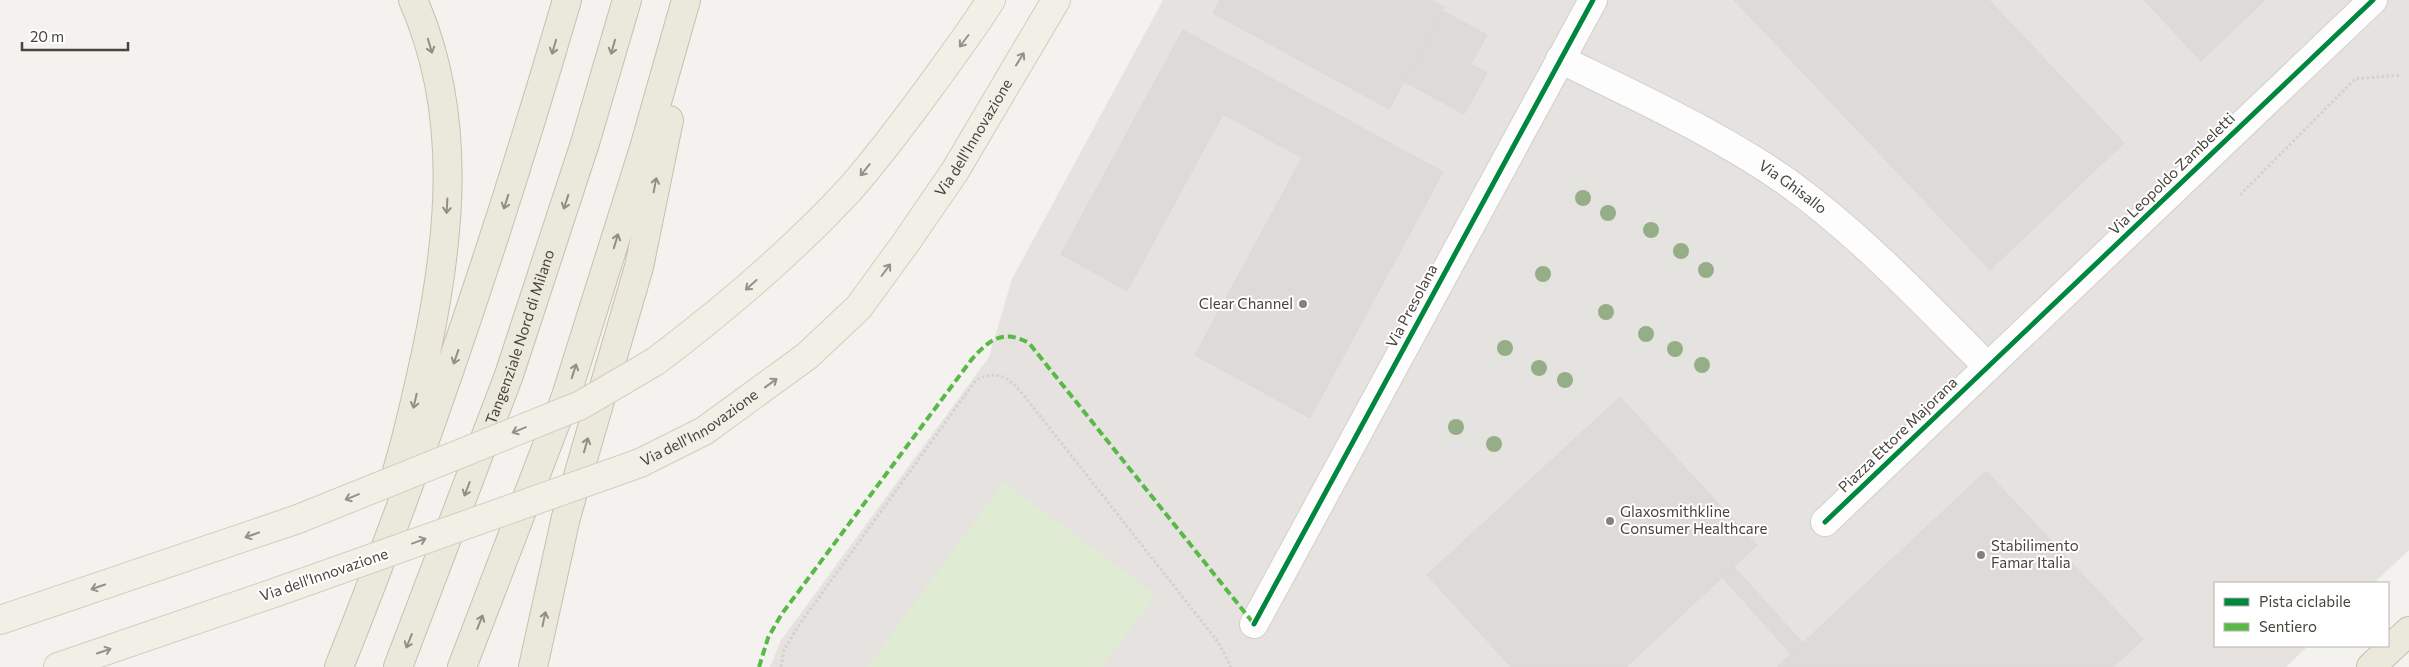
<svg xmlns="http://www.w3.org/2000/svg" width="2409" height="667" viewBox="0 0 2409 667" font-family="Commissioner,sans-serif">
<rect width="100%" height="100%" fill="#f3f2ef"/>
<polygon fill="#e5e2df" points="1163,0 2409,0 2409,550 2374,583 2215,583 2215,646 2308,646 2286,667 770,667 781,640 989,357 1012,279"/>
<polygon fill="#dfebd2" points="1004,482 1156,595 1102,667 867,667"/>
<g fill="#e5e3e0">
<polygon points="2409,13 2409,138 2349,72"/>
<polygon points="1579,102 1592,104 1696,157 1744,183 1794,218 1835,252 1926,339 1932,358 1929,367 1923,372 1843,385 1811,355 1800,366 1815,380 1769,420 1762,449 1711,496 1620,397 1523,486 1396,422 1568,108"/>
</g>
<g fill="#dddbd7" stroke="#dbd9d5">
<polygon points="1220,0 1432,0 1444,7 1389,109 1213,13"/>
<polygon points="1734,0 1989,0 2124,143 1990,270"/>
<polygon points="2144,0 2265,0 2201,61"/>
<polygon points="1443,11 1487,35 1471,64 1487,73 1464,114 1405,82"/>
<polygon points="1183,30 1443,172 1310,418 1195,355 1302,158 1223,114 1127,291 1061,254"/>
<polygon points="1620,397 1757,545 1626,667 1511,667 1427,575"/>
<polygon points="1986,471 2143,639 2113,667 1777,667"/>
<polygon points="1734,567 1803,643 1791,654 1722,577"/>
</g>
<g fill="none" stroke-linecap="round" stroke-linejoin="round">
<g stroke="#d1d0cc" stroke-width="30">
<g id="minor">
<path id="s1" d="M 1560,59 C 1637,97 1717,133 1787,182 C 1862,236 1924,303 1988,367"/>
<polyline points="1825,522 2373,0"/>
<polyline points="1254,624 1593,0"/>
</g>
</g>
<g stroke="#d3cebe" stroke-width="30">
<g id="major">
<path d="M 656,361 C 726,308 792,252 851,188 C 879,156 905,121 930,87 C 951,58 972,30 991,0"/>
<path id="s2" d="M 640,463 L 704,431 L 807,356 L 859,307 L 907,241 L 955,171 L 1056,0"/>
<polyline points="0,620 298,519"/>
<polyline points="58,667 274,593"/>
</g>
</g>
<g stroke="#c8c0ad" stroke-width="30">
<g id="highway">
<path d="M 397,471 C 409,432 417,393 426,353 C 451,236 463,113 413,0"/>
<path d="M 339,667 C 427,448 501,226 567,0"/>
<path id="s3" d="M 398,667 L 509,375 L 585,143 L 627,0"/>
<polyline points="462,667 566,396 644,148 686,0"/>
<polyline points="533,667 566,517 639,267 669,120"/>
<polyline points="2371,667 2409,631"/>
</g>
</g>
<g stroke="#d3d2cd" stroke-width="3" stroke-dasharray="2.5 2.5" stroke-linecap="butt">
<polyline points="2240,195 2355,79 2401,75"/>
<path d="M 781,667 L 784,650 L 799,625 L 976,380 C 1000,368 1011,380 1026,398 L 1218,642 L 1231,667"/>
</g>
<use href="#minor" stroke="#fdfdfd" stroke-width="28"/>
<use href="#major" stroke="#f1efe6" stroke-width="28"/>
<use href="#highway" stroke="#ebe8dc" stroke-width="28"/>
<g stroke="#d3cebe" stroke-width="30" stroke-linecap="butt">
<g id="major-bridge">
<polyline points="298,519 581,405 656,361"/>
<polyline points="274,593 640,463"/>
</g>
</g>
<use href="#major-bridge" stroke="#f1efe6" stroke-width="28"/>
<path stroke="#58b947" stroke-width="4" stroke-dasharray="8 4" stroke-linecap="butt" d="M 759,667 L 768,638 L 781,615 L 972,359 C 990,339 1003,329 1029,343 L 1254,624"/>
<g stroke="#fff" stroke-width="8">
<g id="cycleway">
<polyline points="1825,522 2373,0"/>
<polyline points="1254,624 1593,0"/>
</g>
</g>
<use href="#cycleway" stroke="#00873e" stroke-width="5"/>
</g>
<g fill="#95ae87">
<circle cx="1583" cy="198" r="8"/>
<circle cx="1608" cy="213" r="8"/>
<circle cx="1651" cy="230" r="8"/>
<circle cx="1681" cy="251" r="8"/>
<circle cx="1706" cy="270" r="8"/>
<circle cx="1543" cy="274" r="8"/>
<circle cx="1606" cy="312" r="8"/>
<circle cx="1646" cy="334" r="8"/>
<circle cx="1505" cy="348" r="8"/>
<circle cx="1675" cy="349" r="8"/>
<circle cx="1702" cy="365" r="8"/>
<circle cx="1539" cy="368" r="8"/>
<circle cx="1565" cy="380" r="8"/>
<circle cx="1456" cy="427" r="8"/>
<circle cx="1494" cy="444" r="8"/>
</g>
<defs><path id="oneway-shaft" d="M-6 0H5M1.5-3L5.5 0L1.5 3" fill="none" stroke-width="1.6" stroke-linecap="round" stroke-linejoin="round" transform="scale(1.25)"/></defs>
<g stroke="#959188">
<use href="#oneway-shaft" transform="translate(964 41) rotate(127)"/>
<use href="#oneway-shaft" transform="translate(1020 59) rotate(-58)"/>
<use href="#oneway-shaft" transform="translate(865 170) rotate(129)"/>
<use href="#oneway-shaft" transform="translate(886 270) rotate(-53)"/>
<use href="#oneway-shaft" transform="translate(751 285) rotate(138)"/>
<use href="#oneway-shaft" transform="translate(771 383) rotate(-36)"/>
<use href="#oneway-shaft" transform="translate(519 430) rotate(158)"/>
<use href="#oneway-shaft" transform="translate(352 497) rotate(158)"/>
<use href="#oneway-shaft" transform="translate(252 535) rotate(161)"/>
<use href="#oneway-shaft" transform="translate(419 541) rotate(-20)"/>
<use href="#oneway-shaft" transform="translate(98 587) rotate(161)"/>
<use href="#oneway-shaft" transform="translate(104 651) rotate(-19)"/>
</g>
<g stroke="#928e83">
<use href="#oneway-shaft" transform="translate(430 46) rotate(73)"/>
<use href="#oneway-shaft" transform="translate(554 47) rotate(106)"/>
<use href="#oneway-shaft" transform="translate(613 47) rotate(106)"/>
<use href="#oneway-shaft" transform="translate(655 185) rotate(-79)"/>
<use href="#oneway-shaft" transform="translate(506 202) rotate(108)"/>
<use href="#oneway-shaft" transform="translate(566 202) rotate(108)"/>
<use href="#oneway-shaft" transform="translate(447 206) rotate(93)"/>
<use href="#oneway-shaft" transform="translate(616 241) rotate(-73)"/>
<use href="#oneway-shaft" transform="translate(456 357) rotate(109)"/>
<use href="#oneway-shaft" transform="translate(574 371) rotate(-72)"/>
<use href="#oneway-shaft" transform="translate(415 401) rotate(103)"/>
<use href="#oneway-shaft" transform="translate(586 445) rotate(-74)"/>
<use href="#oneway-shaft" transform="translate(467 489) rotate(111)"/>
<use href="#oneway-shaft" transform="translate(544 619) rotate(-78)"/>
<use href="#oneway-shaft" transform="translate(480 622) rotate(-68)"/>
<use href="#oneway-shaft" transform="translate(409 641) rotate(112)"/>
</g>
<g fill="#84817a" stroke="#fff" stroke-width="2">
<circle cx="1303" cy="304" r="5"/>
<circle cx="1610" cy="521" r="5"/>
<circle cx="1981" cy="555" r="5"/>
</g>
<g text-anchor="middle" stroke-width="4" stroke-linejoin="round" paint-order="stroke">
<g font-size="15" fill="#49443b" stroke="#fff">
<text dy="5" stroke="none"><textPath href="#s2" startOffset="475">Via dell'Innovazione</textPath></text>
<text transform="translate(2172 174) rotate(-44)" y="5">Via Leopoldo Zambeletti</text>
<text dy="5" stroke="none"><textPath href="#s1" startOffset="266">Via Ghisallo</textPath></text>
<text transform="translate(1412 306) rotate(-62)" y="5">Via Presolana</text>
<text dy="5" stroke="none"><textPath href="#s3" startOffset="352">Tangenziale Nord di Milano</textPath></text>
<text dy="5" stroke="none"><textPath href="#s2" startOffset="69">Via dell'Innovazione</textPath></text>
<text transform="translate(1898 435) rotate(-44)" y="5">Piazza Ettore Majorana</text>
<text transform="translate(324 575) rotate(-19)" y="5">Via dell'Innovazione</text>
</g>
<g font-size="15" fill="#49443b" stroke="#fff" text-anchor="start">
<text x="1293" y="309" text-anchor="end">Clear Channel</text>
<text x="1620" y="517">Glaxosmithkline<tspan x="1620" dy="17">Consumer Healthcare</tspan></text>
<text x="1991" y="551">Stabilimento<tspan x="1991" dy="17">Famar Italia</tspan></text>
</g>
</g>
<rect x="2214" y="582" width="175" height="65" fill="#ffffff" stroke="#b6b4b1"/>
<rect x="2224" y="598" width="25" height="8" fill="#00873e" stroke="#b6b4b1"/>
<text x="2259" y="607" font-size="15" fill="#49443b">Pista ciclabile</text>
<rect x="2224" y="623" width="25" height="8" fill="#58b947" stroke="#b6b4b1"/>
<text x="2259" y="632" font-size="15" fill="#49443b">Sentiero</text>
<path d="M22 42v8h106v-8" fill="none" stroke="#49443b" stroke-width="2.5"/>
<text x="30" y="42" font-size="15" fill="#49443b" stroke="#ffffff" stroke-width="4" paint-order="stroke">20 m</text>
</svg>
